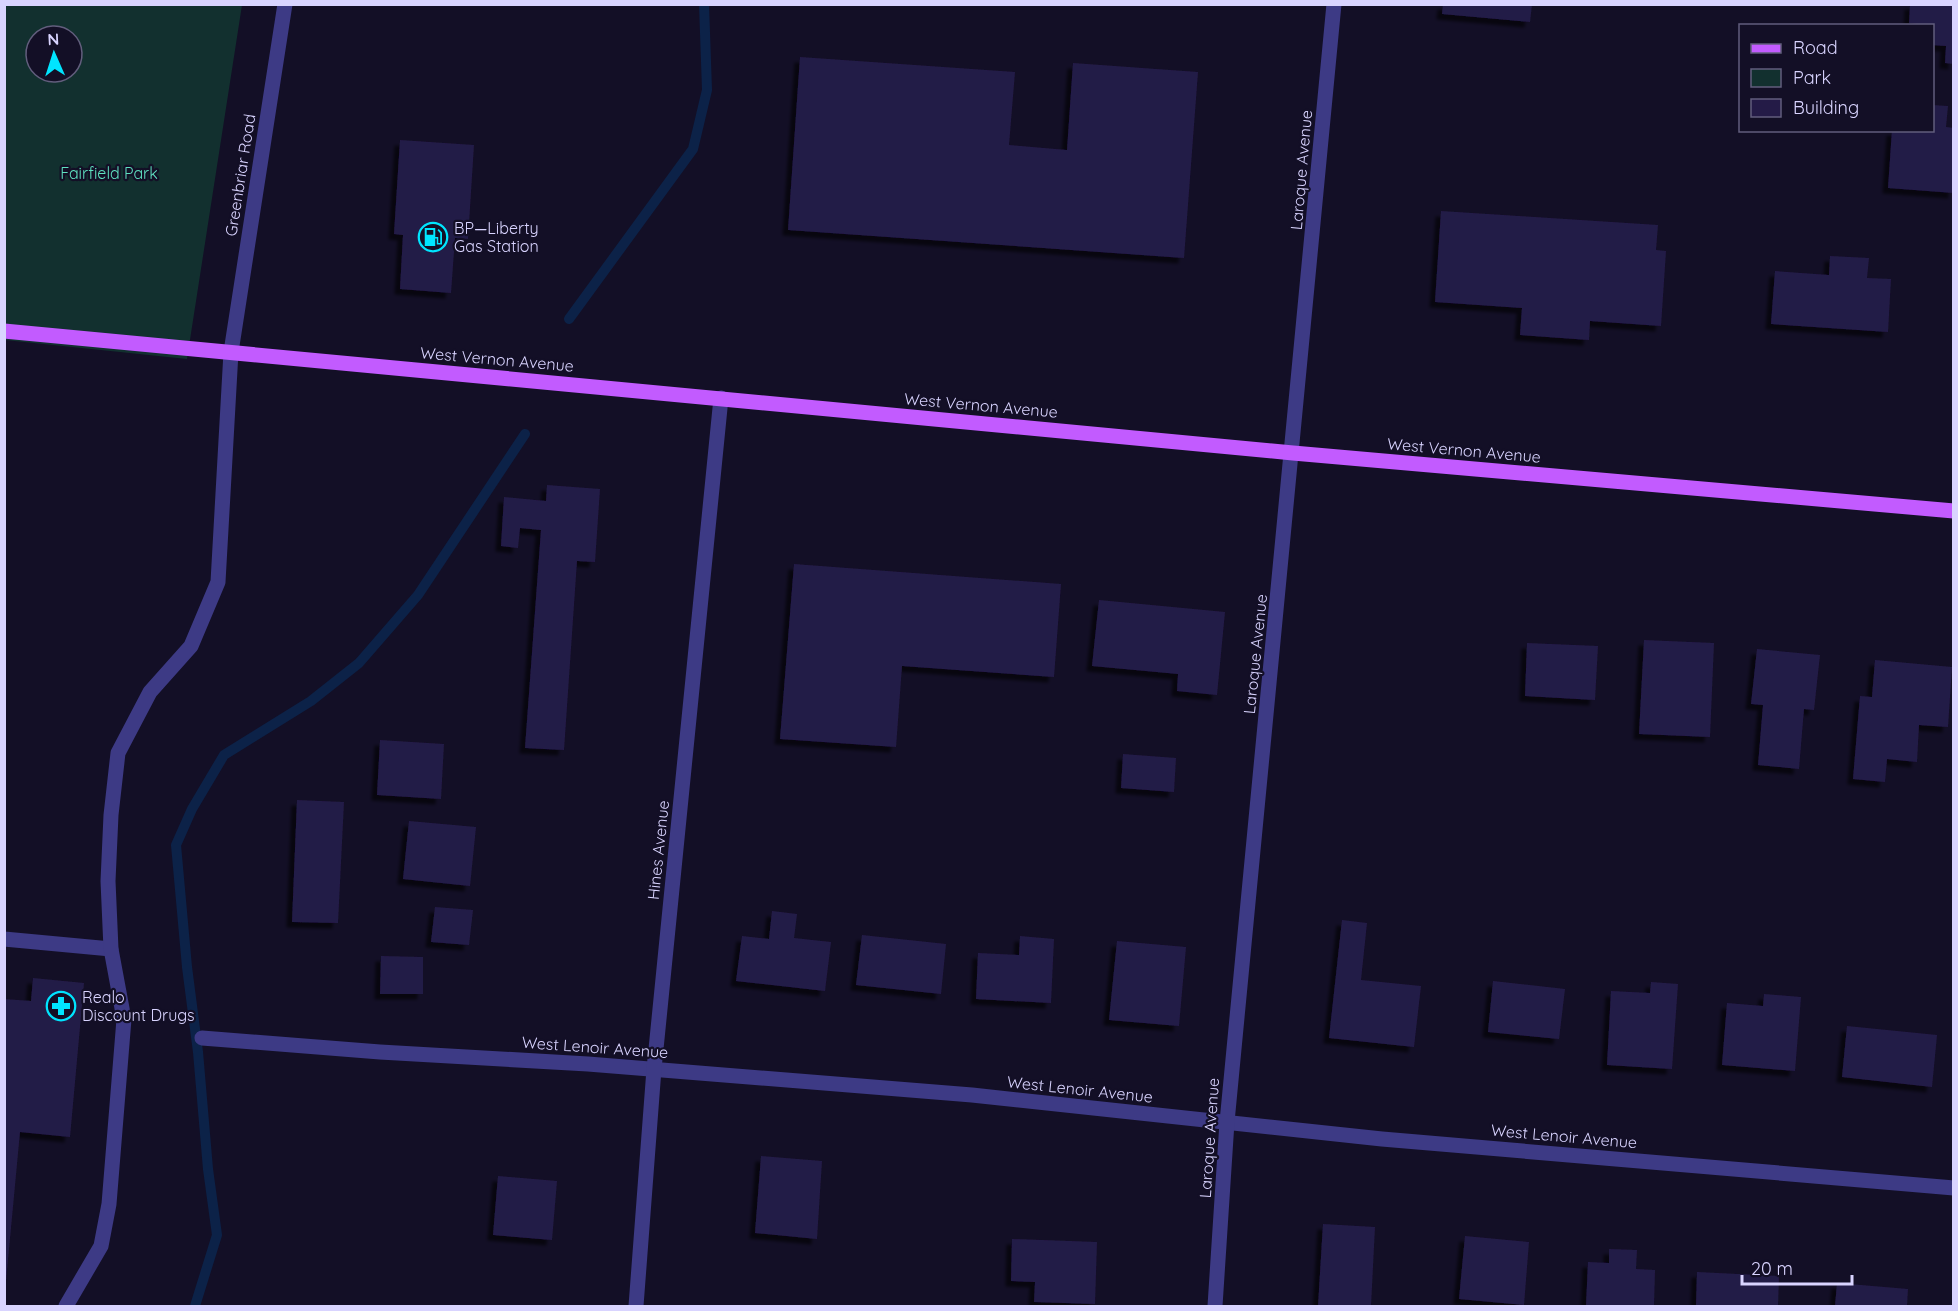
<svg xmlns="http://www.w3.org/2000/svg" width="1958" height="1311" viewBox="0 0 1958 1311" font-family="Quicksand,sans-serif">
<defs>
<filter id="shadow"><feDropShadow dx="-5.5" dy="5.5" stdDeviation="1.5" flood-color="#0009"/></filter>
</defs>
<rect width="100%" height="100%" fill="#130f26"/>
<path fill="#12302f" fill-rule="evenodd" d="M 5,5 L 242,5 L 187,359 L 5,340 ZM 36,36 L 72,36 L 72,72 L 36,72 Z"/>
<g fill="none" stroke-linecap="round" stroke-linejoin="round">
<g stroke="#0c2248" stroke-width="10">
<polyline points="569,319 693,149 707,90 704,4"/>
<polyline points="195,1306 217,1235 208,1169 198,1052 187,967 176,845 192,809 224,755 311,701 359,663 418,595 525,434"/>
</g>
</g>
<g fill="#241b47" filter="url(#shadow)">
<polygon points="1443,4 1532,4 1530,22 1442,14"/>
<polygon points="1910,4 1954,4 1954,64 1945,63 1946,46 1932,45 1932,26 1909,23"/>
<polygon points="800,57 1015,72 1009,145 1067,150 1073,63 1198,72 1184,258 788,230"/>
<polygon points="1932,105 1948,106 1946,127 1954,128 1954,193 1888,188 1892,130 1932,130"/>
<polygon points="400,140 474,145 468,239 455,238 451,293 400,289 403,235 394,234"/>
<polygon points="1441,211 1658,225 1656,250 1666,251 1661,326 1590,321 1589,340 1520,335 1522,308 1435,302"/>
<polygon points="1830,256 1869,258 1867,278 1891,279 1888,332 1771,324 1775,271 1829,275"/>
<polygon points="547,485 600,489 595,562 577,561 564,750 525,748 541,530 520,528 518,548 501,546 504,497 546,501"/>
<polygon points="794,564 1061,584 1054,677 902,666 896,747 780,739"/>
<polygon points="1099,600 1225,612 1217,695 1177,691 1178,674 1092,666"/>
<polygon points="1644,640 1714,643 1710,737 1639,734"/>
<polygon points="1527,643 1598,646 1595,700 1525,696"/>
<polygon points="1757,649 1820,655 1814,710 1804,709 1799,769 1758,765 1763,705 1751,704"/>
<polygon points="1875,660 1952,667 1948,727 1919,725 1917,762 1887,759 1885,782 1853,779 1860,696 1872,697"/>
<polygon points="380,740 444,744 441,799 377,795"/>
<polygon points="1123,754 1176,758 1174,792 1121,788"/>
<polygon points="297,800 344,802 338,923 292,922"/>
<polygon points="409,821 476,827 470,886 403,879"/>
<polygon points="435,907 473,910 469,945 431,942"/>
<polygon points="772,911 797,914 794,938 831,942 825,991 736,981 742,936 769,939"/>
<polygon points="1342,920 1367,923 1361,980 1421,986 1414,1047 1329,1038"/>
<polygon points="862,935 946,944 941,994 856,985"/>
<polygon points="1020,936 1054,939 1051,1003 976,999 978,953 1019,955"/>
<polygon points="1117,941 1186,947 1179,1026 1109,1020"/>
<polygon points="381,956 423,957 423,994 380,994"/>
<polygon points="33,978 84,983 70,1137 20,1132 6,1281 4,1281 4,999 31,1001"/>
<polygon points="1493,981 1565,989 1559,1039 1488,1032"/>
<polygon points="1651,982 1678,984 1672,1069 1607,1065 1611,991 1650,993"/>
<polygon points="1764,994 1801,997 1795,1071 1722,1065 1727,1003 1763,1006"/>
<polygon points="1847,1026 1937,1035 1932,1087 1842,1077"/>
<polygon points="761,1156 822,1161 817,1239 755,1233"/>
<polygon points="498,1176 557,1181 552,1240 493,1235"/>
<polygon points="1323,1224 1375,1227 1371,1306 1318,1306"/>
<polygon points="1465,1236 1529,1242 1524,1305 1459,1299"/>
<polygon points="1012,1239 1097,1242 1095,1304 1034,1302 1035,1282 1011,1281"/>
<polygon points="1609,1249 1637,1250 1636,1269 1655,1270 1654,1306 1586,1306 1588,1262 1609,1263"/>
<polygon points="1697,1272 1779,1276 1778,1306 1696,1306"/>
<polygon points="1837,1283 1908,1289 1907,1306 1835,1306"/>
</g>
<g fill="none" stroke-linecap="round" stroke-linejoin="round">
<polyline stroke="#3d3a85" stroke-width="15" points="4,939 111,949"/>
<g stroke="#3d3a85" stroke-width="15">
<polyline points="202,1038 380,1052 588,1064 972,1095 1382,1139 1954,1188"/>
<polyline points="66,1306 101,1246 109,1204 124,1019 111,949 108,881 111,815 118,753 150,692 191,646 218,582 231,352 285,4"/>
<polyline points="636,1306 654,1069 721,398"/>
<polyline points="1215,1306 1227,1122 1334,4"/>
</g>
<polyline stroke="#c25bff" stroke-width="15" points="4,331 1293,453 1954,511"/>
</g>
<defs>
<g id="fuel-ring" transform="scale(1.5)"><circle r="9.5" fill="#130f26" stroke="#00e5ff" stroke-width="1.5"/><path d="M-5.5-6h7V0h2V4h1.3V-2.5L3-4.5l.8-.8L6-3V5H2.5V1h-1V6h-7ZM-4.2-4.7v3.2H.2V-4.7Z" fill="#00e5ff"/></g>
<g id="pharmacy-ring" transform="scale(1.5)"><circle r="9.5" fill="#130f26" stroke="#00e5ff" stroke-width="1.5"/><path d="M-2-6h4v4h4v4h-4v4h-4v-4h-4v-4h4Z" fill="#00e5ff"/></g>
</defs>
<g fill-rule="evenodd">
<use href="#fuel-ring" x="433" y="237"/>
<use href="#pharmacy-ring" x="61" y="1006"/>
</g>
<g text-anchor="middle" stroke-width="4.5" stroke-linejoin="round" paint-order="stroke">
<g font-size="16" fill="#d9d4ff" stroke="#130f26">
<text transform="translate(1301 170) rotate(-85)" y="6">Laroque Avenue</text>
<text transform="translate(240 175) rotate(-81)" y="6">Greenbriar Road</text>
<text transform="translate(497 359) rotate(5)" y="6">West Vernon Avenue</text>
<text transform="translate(981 405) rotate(5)" y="6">West Vernon Avenue</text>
<text transform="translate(1464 450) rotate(5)" y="6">West Vernon Avenue</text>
<text transform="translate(1255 654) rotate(-84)" y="6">Laroque Avenue</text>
<text transform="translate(658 850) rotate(-84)" y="6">Hines Avenue</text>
<text transform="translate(595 1047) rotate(4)" y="6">West Lenoir Avenue</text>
<text transform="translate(1080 1089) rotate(6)" y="6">West Lenoir Avenue</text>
<text transform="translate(1564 1136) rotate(5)" y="6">West Lenoir Avenue</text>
<text transform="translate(1209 1138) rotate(-86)" y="6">Laroque Avenue</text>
</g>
<g font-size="16" fill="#5fe0c0" stroke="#130f26">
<text x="109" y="179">Fairfield Park</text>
</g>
<g font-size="16" fill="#d9d4ff" stroke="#130f26" text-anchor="start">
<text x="454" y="234">BP—Liberty<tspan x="454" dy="18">Gas Station</tspan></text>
<text x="82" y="1003">Realo<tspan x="82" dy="18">Discount Drugs</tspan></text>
</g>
</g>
<rect width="1958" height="1311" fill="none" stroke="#d9d4ff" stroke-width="12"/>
<rect x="1739" y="24" width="195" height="108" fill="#130f26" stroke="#625e7d" stroke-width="1.5"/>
<rect x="1751" y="44" width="30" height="9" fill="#c25bff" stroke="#625e7d" stroke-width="1.5"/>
<text x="1793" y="54" font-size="18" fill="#d9d4ff">Road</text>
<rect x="1751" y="69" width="30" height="18" fill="#12302f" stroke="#625e7d" stroke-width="1.5"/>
<text x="1793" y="84" font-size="18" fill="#d9d4ff">Park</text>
<rect x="1751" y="99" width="30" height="18" fill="#241b47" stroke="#625e7d" stroke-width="1.5"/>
<text x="1793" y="114" font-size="18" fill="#d9d4ff">Building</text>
<g transform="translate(54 54) rotate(357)"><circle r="28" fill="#130f26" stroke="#625e7d" stroke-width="1.5"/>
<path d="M0-4.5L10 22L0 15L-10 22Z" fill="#00e5ff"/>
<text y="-9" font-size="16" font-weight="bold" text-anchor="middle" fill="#d9d4ff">N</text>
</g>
<path d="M1742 1275v9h110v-9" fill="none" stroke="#d9d4ff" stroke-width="3"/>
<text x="1751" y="1275" font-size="18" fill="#d9d4ff" stroke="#130f26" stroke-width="4.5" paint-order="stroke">20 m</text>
</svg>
